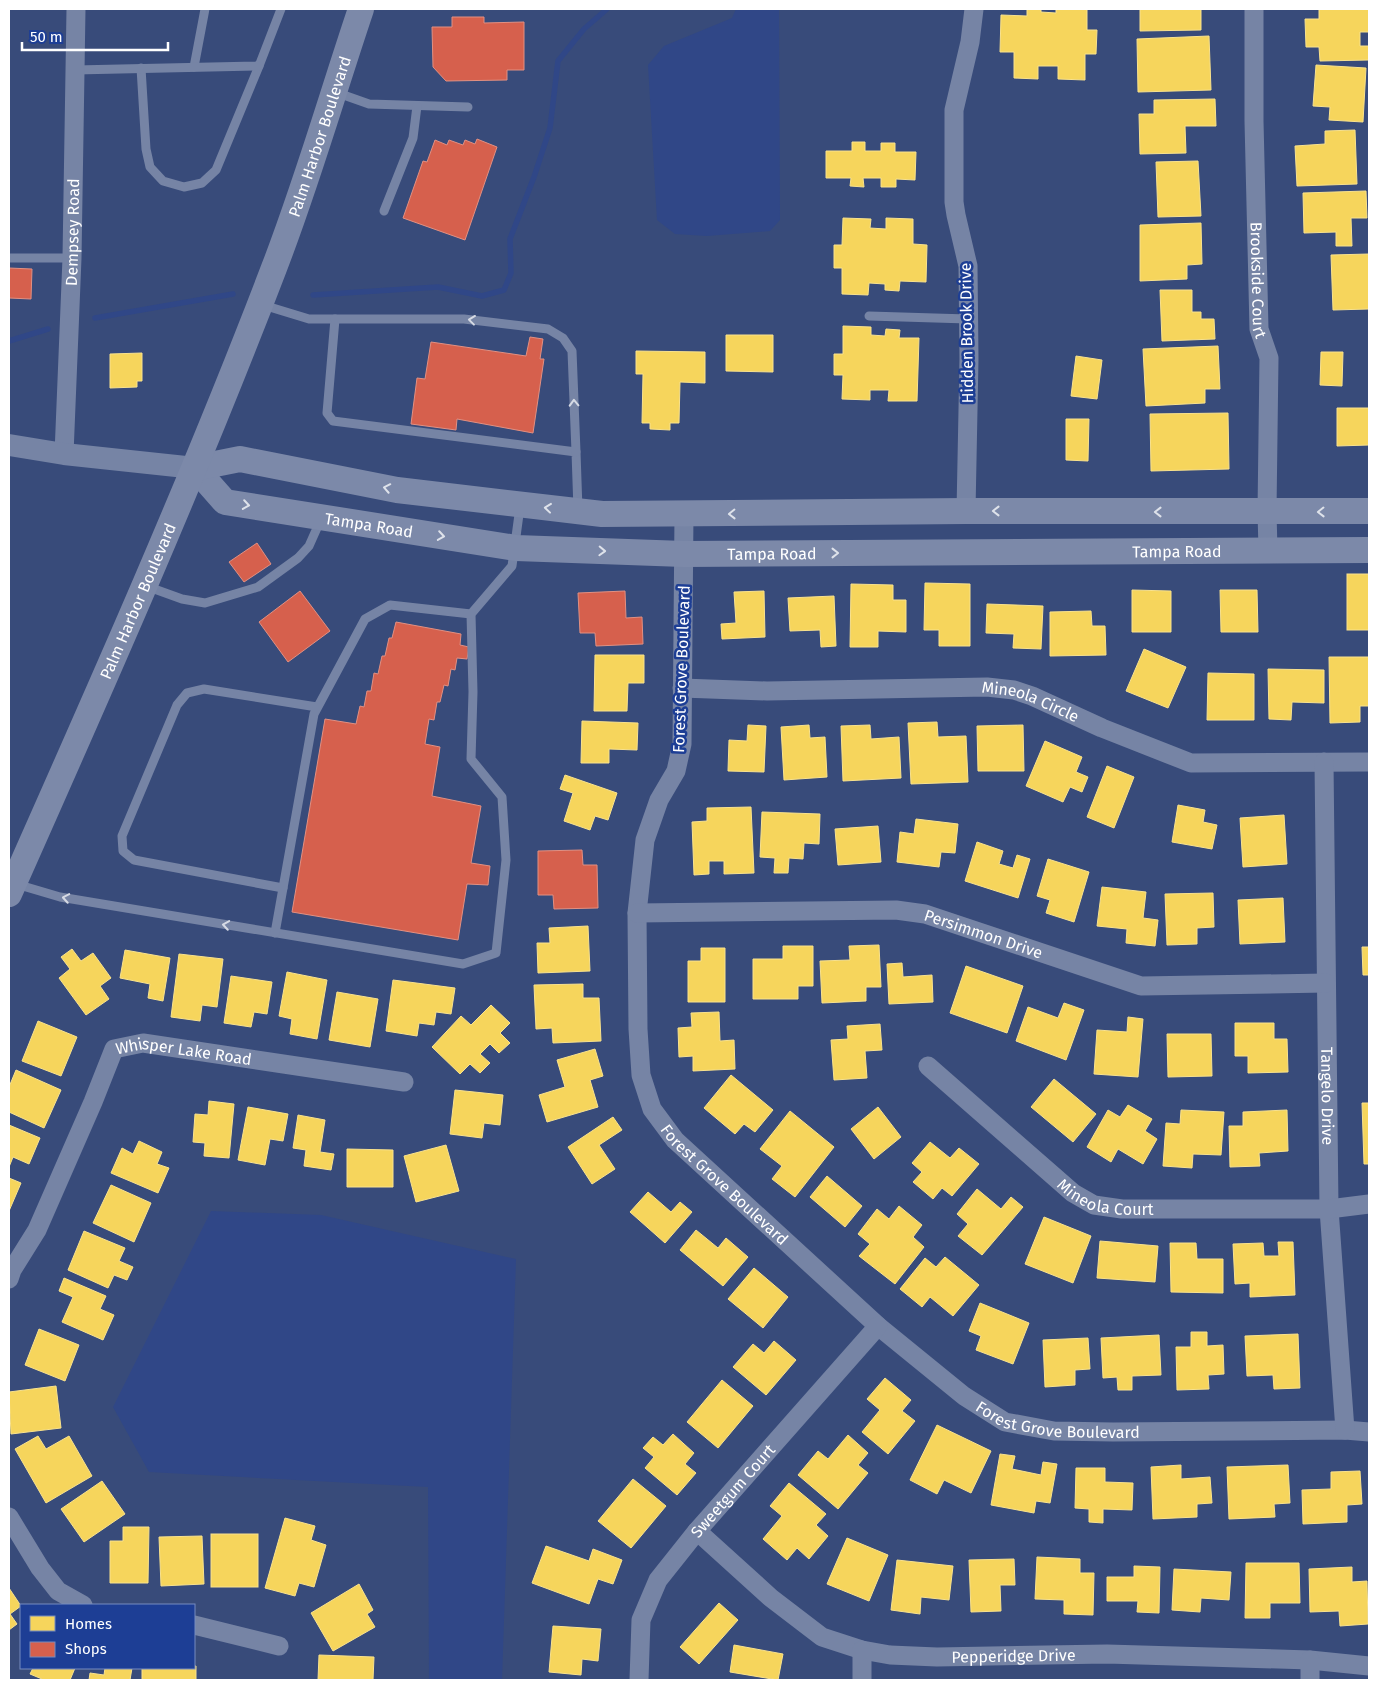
<svg xmlns="http://www.w3.org/2000/svg" width="1378" height="1689" viewBox="0 0 1378 1689" font-family="'Fira Sans',sans-serif">
<rect width="100%" height="100%" fill="#384b7a"/>
<g fill="#304787">
<polygon points="736,9 779,9 780,220 770,231 707,236 675,234 657,220 648,65 664,46 732,18"/>
<polygon points="211,1211 321,1215 516,1259 502,1680 429,1680 428,1487 149,1472 113,1407"/>
</g>
<g fill="#f6d55c" stroke="#f9e28d">
<polygon points="1027,9 1041,9 1041,12 1056,13 1056,9 1087,9 1087,30 1097,30 1096,54 1085,54 1085,80 1058,79 1058,66 1038,66 1038,79 1014,78 1014,52 1000,52 1001,15 1027,16"/>
<polygon points="1140,9 1201,9 1201,30 1140,31"/>
<polygon points="1319,9 1369,9 1369,32 1360,32 1360,46 1369,46 1369,60 1320,61 1319,47 1306,47 1305,19 1319,19"/>
<polygon points="1209,36 1211,90 1138,92 1137,39"/>
<polygon points="1316,65 1366,68 1363,122 1329,120 1330,107 1313,106"/>
<polygon points="1215,99 1216,126 1185,126 1186,153 1140,154 1139,114 1154,114 1154,100"/>
<polygon points="1355,130 1357,184 1297,186 1295,146 1325,144 1325,131"/>
<polygon points="852,142 865,142 865,151 881,151 881,143 895,143 895,152 916,152 915,180 896,179 896,187 881,187 881,178 863,178 864,187 850,186 851,178 826,178 826,151 852,151"/>
<polygon points="1198,161 1201,216 1158,217 1156,162"/>
<polygon points="1366,191 1367,218 1351,218 1352,246 1336,246 1336,232 1304,233 1303,193"/>
<polygon points="843,218 871,219 870,228 886,229 886,218 913,219 913,244 927,245 926,282 900,281 899,291 885,290 885,284 869,283 868,295 842,294 842,268 834,268 834,245 842,245"/>
<polygon points="1201,223 1202,264 1187,265 1187,279 1140,281 1140,225"/>
<polygon points="1369,254 1369,309 1333,310 1331,255"/>
<polygon points="1160,290 1192,290 1192,312 1201,312 1201,319 1214,319 1215,339 1162,341"/>
<polygon points="843,326 871,327 871,335 885,336 886,329 900,330 899,338 919,338 917,401 888,401 889,390 870,390 870,400 842,399 843,375 834,375 834,354 843,354"/>
<polygon points="726,335 773,335 773,372 726,371"/>
<polygon points="1218,346 1220,389 1205,389 1205,403 1146,406 1143,349"/>
<polygon points="636,351 705,352 705,383 680,382 679,423 670,423 670,430 650,429 650,423 642,423 643,374 636,374"/>
<polygon points="1321,352 1343,352 1342,386 1320,385"/>
<polygon points="142,353 142,381 137,381 137,387 110,388 110,354"/>
<polygon points="1076,356 1102,360 1097,399 1071,396"/>
<polygon points="1337,408 1369,408 1369,445 1337,446"/>
<polygon points="1228,413 1229,469 1151,471 1150,414"/>
<polygon points="1066,419 1089,419 1088,461 1066,460"/>
<rect x="1347" y="574" width="22" height="56"/>
<polygon points="925,583 970,584 970,646 939,646 939,630 924,630"/>
<polygon points="851,584 893,585 893,600 906,600 906,632 878,631 878,647 850,647"/>
<polygon points="1132,590 1171,591 1171,632 1132,632"/>
<polygon points="1220,590 1257,590 1258,632 1221,632"/>
<polygon points="764,591 765,637 722,639 721,624 736,623 734,592"/>
<polygon points="834,596 836,646 821,647 820,630 790,631 788,598"/>
<polygon points="987,604 1043,606 1041,649 1013,648 1014,634 986,633"/>
<polygon points="1091,611 1092,626 1105,626 1106,655 1050,656 1050,612"/>
<polygon points="1144,649 1186,667 1168,708 1126,691"/>
<polygon points="595,655 644,655 644,683 628,683 627,711 594,711"/>
<polygon points="1329,657 1369,657 1369,706 1360,706 1360,722 1330,723"/>
<polygon points="1268,669 1324,670 1324,703 1292,702 1291,720 1269,719"/>
<polygon points="1208,673 1254,674 1254,720 1207,720"/>
<polygon points="582,721 638,723 637,750 609,749 609,763 581,763"/>
<polygon points="937,722 938,737 966,736 968,782 911,784 908,723"/>
<polygon points="748,725 766,726 764,772 728,771 729,740 747,741"/>
<polygon points="809,725 810,738 825,737 827,777 784,780 781,727"/>
<polygon points="870,725 871,739 899,737 901,778 843,781 841,726"/>
<polygon points="1023,725 1024,771 978,771 977,726"/>
<polygon points="1045,741 1082,757 1076,772 1088,777 1082,792 1070,787 1063,802 1026,786"/>
<polygon points="1107,766 1134,777 1114,828 1087,817"/>
<polygon points="565,775 617,793 608,820 595,816 590,830 564,821 573,793 560,789"/>
<polygon points="1178,805 1205,810 1203,822 1217,825 1212,849 1172,842"/>
<polygon points="751,807 754,873 724,874 724,861 709,861 709,874 694,875 692,822 707,821 707,808"/>
<polygon points="762,812 820,814 819,844 804,843 803,859 789,858 788,873 774,873 775,858 760,857"/>
<polygon points="1284,815 1287,864 1243,867 1240,818"/>
<polygon points="916,819 958,824 955,853 941,852 939,867 897,862 900,832 914,834"/>
<polygon points="878,826 881,862 838,865 835,829"/>
<polygon points="977,842 1003,851 999,864 1013,868 1017,855 1030,859 1018,898 965,881"/>
<polygon points="1048,859 1089,872 1074,922 1046,913 1050,900 1037,896"/>
<polygon points="1102,887 1146,892 1143,918 1158,920 1155,946 1126,943 1127,929 1097,926"/>
<polygon points="1213,893 1214,927 1197,928 1197,944 1167,945 1165,894"/>
<polygon points="1283,898 1285,942 1240,944 1238,900"/>
<polygon points="588,926 590,971 538,973 537,943 550,943 549,928"/>
<polygon points="879,945 881,987 866,987 866,1001 822,1003 820,961 850,960 849,946"/>
<polygon points="783,946 813,946 813,986 798,986 798,999 753,999 753,959 783,959"/>
<polygon points="1362,947 1369,947 1369,975 1363,975"/>
<polygon points="701,948 725,948 725,1002 688,1002 688,961 701,961"/>
<polygon points="72,949 81,961 93,953 111,978 100,986 109,999 86,1015 59,978 70,969 61,957"/>
<polygon points="125,950 170,958 163,1001 148,998 150,984 120,978"/>
<polygon points="179,954 223,959 217,1007 202,1005 200,1021 171,1017"/>
<polygon points="902,963 903,977 932,975 933,1002 889,1004 887,964"/>
<polygon points="966,966 1023,986 1007,1033 950,1013"/>
<polygon points="287,972 327,980 317,1039 290,1034 292,1019 279,1016"/>
<polygon points="231,976 272,982 267,1014 254,1012 251,1027 224,1023"/>
<polygon points="393,980 455,988 451,1014 436,1012 434,1025 419,1023 417,1036 386,1031"/>
<polygon points="583,984 583,998 599,998 601,1041 553,1043 552,1028 536,1029 534,985"/>
<polygon points="337,992 378,999 370,1047 329,1040"/>
<polygon points="1064,1003 1084,1010 1066,1060 1016,1041 1028,1007 1058,1018"/>
<polygon points="491,1005 510,1023 500,1033 510,1043 499,1053 490,1044 480,1054 490,1063 480,1073 470,1064 460,1074 432,1047 461,1016 471,1025"/>
<polygon points="719,1012 720,1041 734,1040 735,1069 693,1071 693,1056 679,1057 678,1028 692,1027 691,1013"/>
<polygon points="1128,1017 1143,1019 1138,1077 1094,1074 1097,1030 1127,1032"/>
<polygon points="38,1021 77,1037 61,1076 22,1061"/>
<polygon points="1235,1023 1274,1023 1274,1039 1287,1039 1288,1072 1248,1073 1248,1056 1235,1056"/>
<polygon points="880,1024 882,1050 865,1051 867,1078 834,1080 831,1040 848,1039 847,1026"/>
<polygon points="1167,1034 1211,1034 1212,1076 1168,1077"/>
<polygon points="595,1049 603,1076 590,1080 598,1107 547,1122 539,1095 565,1087 557,1060"/>
<polygon points="16,1070 61,1090 44,1128 9,1112 9,1087"/>
<polygon points="731,1075 773,1110 755,1132 744,1124 735,1134 704,1108"/>
<polygon points="1054,1079 1096,1114 1073,1142 1031,1107"/>
<polygon points="455,1090 503,1095 500,1125 484,1123 482,1138 450,1134"/>
<polygon points="209,1101 234,1104 229,1158 204,1156 205,1143 193,1142 195,1114 208,1115"/>
<polygon points="1362,1103 1369,1103 1369,1164 1364,1164"/>
<polygon points="1128,1105 1152,1119 1145,1131 1157,1139 1143,1164 1118,1149 1111,1162 1087,1147 1108,1110 1120,1117"/>
<polygon points="248,1107 288,1114 283,1141 270,1139 265,1165 238,1160"/>
<polygon points="878,1107 901,1137 874,1159 851,1129"/>
<polygon points="1181,1110 1224,1112 1221,1155 1193,1154 1192,1168 1163,1166 1166,1123 1180,1124"/>
<polygon points="1287,1110 1288,1151 1259,1153 1260,1166 1230,1167 1229,1126 1243,1126 1243,1112"/>
<polygon points="790,1111 834,1147 795,1197 772,1179 782,1166 760,1149"/>
<polygon points="298,1115 325,1120 320,1152 334,1154 331,1170 304,1166 306,1150 293,1148"/>
<polygon points="613,1117 622,1130 599,1145 615,1169 592,1184 568,1147"/>
<polygon points="9,1125 40,1138 29,1164 13,1157 9,1167"/>
<polygon points="139,1141 162,1152 157,1164 169,1168 158,1193 111,1173 122,1148 133,1154"/>
<polygon points="930,1142 950,1158 959,1148 979,1164 952,1196 942,1188 933,1199 913,1182 922,1172 912,1163"/>
<polygon points="446,1145 459,1191 416,1202 404,1156"/>
<polygon points="347,1149 393,1150 393,1187 347,1187"/>
<polygon points="827,1176 862,1206 845,1227 810,1197"/>
<polygon points="9,1178 21,1183 9,1211"/>
<polygon points="111,1185 151,1203 134,1242 93,1223"/>
<polygon points="977,1189 1001,1209 1011,1197 1023,1207 982,1255 958,1236 968,1224 957,1214"/>
<polygon points="648,1192 671,1212 680,1202 692,1212 665,1243 630,1212"/>
<polygon points="899,1206 922,1225 913,1237 924,1247 895,1284 859,1256 870,1244 858,1234 877,1209 889,1219"/>
<polygon points="1044,1217 1091,1236 1073,1283 1025,1264"/>
<polygon points="696,1230 718,1248 726,1238 748,1257 723,1286 680,1250"/>
<polygon points="84,1231 125,1248 119,1261 133,1267 127,1280 114,1275 108,1288 68,1270"/>
<polygon points="1100,1241 1158,1246 1155,1282 1097,1278"/>
<polygon points="1278,1242 1293,1242 1295,1295 1250,1297 1250,1283 1235,1284 1233,1244 1263,1243 1264,1256 1279,1256"/>
<polygon points="1170,1243 1196,1243 1197,1259 1223,1259 1223,1293 1171,1292"/>
<polygon points="945,1257 979,1285 953,1316 930,1297 922,1307 900,1289 925,1258 936,1267"/>
<polygon points="754,1268 788,1297 763,1328 728,1299"/>
<polygon points="64,1278 106,1296 100,1309 114,1315 103,1340 62,1322 73,1297 59,1291"/>
<polygon points="980,1303 1029,1323 1013,1364 976,1350 981,1336 969,1331"/>
<polygon points="39,1329 79,1345 65,1381 25,1365"/>
<polygon points="1191,1332 1207,1332 1207,1346 1223,1345 1224,1374 1208,1375 1209,1389 1177,1390 1176,1347 1191,1347"/>
<polygon points="1298,1334 1300,1388 1274,1389 1273,1375 1247,1376 1245,1336"/>
<polygon points="1159,1335 1161,1375 1132,1376 1132,1390 1118,1390 1117,1377 1103,1378 1101,1338"/>
<polygon points="1088,1338 1090,1369 1075,1370 1075,1385 1045,1387 1043,1340"/>
<polygon points="774,1341 796,1360 766,1395 733,1367 753,1344 764,1353"/>
<polygon points="885,1378 911,1400 902,1411 915,1421 888,1454 862,1432 880,1410 867,1399"/>
<polygon points="722,1380 753,1406 718,1448 687,1422"/>
<polygon points="56,1386 61,1428 11,1434 9,1392"/>
<polygon points="937,1425 991,1451 971,1493 944,1480 937,1494 910,1480"/>
<polygon points="673,1434 694,1453 685,1464 696,1473 677,1495 645,1468 654,1457 643,1448 653,1437 663,1445"/>
<polygon points="848,1435 868,1453 858,1465 868,1473 838,1509 798,1475 818,1451 828,1459"/>
<polygon points="38,1436 46,1449 69,1436 92,1476 46,1503 15,1449"/>
<polygon points="1000,1454 1015,1456 1012,1469 1041,1475 1043,1462 1057,1464 1050,1503 1036,1501 1034,1513 991,1505"/>
<polygon points="1181,1465 1181,1479 1210,1477 1212,1503 1197,1504 1197,1517 1153,1519 1151,1467"/>
<polygon points="1288,1465 1290,1503 1274,1504 1275,1517 1229,1519 1227,1467"/>
<polygon points="1076,1468 1105,1468 1105,1482 1133,1483 1132,1510 1103,1509 1103,1523 1089,1522 1089,1509 1075,1508"/>
<polygon points="1360,1471 1362,1504 1347,1505 1347,1522 1303,1524 1302,1490 1331,1489 1331,1472"/>
<polygon points="633,1479 666,1506 631,1548 598,1521"/>
<polygon points="102,1481 125,1514 84,1542 61,1509"/>
<polygon points="789,1483 826,1514 816,1525 828,1536 809,1559 797,1548 787,1560 763,1539 782,1516 770,1506"/>
<polygon points="285,1518 315,1526 311,1540 326,1545 314,1587 299,1583 295,1596 265,1588"/>
<polygon points="123,1527 149,1527 148,1583 110,1583 110,1541 123,1541"/>
<rect x="211" y="1534" width="47" height="53"/>
<polygon points="202,1536 204,1584 161,1586 159,1537"/>
<polygon points="847,1538 888,1555 869,1601 827,1584"/>
<polygon points="546,1546 589,1561 593,1549 622,1560 613,1584 598,1579 589,1604 532,1583"/>
<polygon points="1037,1557 1080,1559 1080,1573 1094,1573 1093,1615 1064,1614 1064,1600 1035,1599"/>
<polygon points="1014,1559 1015,1585 1000,1585 1001,1611 971,1612 969,1560"/>
<polygon points="897,1560 953,1566 949,1600 921,1597 920,1614 891,1610"/>
<polygon points="1246,1563 1299,1563 1300,1603 1270,1603 1270,1618 1245,1618"/>
<polygon points="1134,1566 1160,1567 1159,1613 1137,1612 1138,1601 1107,1601 1107,1577 1134,1577"/>
<polygon points="1352,1567 1352,1582 1367,1581 1368,1624 1340,1626 1339,1611 1310,1612 1309,1569"/>
<polygon points="1174,1569 1231,1572 1229,1600 1201,1598 1200,1612 1172,1610"/>
<polygon points="359,1584 373,1610 367,1614 375,1627 333,1651 311,1613"/>
<polygon points="9,1588 21,1606 10,1614 17,1624 9,1630"/>
<polygon points="719,1603 738,1620 699,1664 680,1647"/>
<polygon points="553,1626 601,1629 598,1661 582,1659 581,1675 549,1672"/>
<polygon points="734,1645 783,1654 778,1680 730,1672"/>
<polygon points="319,1655 374,1657 373,1680 318,1680"/>
<polygon points="194,1666 196,1666 196,1680 142,1680 142,1668 194,1668"/>
<polygon points="33,1668 75,1668 70,1680 42,1680 42,1679 30,1674"/>
<polygon points="105,1668 132,1668 130,1680 89,1680 90,1673 104,1675"/>
</g>
<g fill="#d6604d" stroke="#e29082">
<polygon points="452,17 484,17 484,23 524,22 524,70 507,70 507,80 446,81 433,67 432,27 452,27"/>
<polygon points="477,139 497,147 465,240 403,218 423,161 427,162 435,140 447,145 449,140 463,145 465,140 475,144"/>
<polygon points="9,268 32,269 31,299 9,298"/>
<polygon points="530,337 543,339 540,359 544,359 533,433 457,419 456,430 411,424 417,378 425,379 431,342 526,356"/>
<polygon points="257,543 271,564 244,582 229,562"/>
<polygon points="300,591 330,631 288,662 259,622"/>
<polygon points="625,591 626,618 642,617 643,644 596,646 595,633 580,633 578,593"/>
<polygon points="396,622 461,634 460,645 469,647 467,659 457,658 455,670 451,669 448,686 444,685 440,702 437,702 434,720 429,719 425,744 440,747 432,796 481,806 471,863 490,866 488,885 467,884 458,940 292,912 325,719 356,724 360,706 364,707 367,691 371,691 374,673 378,674 382,656 385,656 389,638 392,638"/>
<polygon points="582,850 583,865 597,865 598,908 554,909 553,895 538,895 538,851"/>
</g>
<g fill="none" stroke-linecap="round" stroke-linejoin="round">
<g stroke="#304787" stroke-width="5.5">
<polyline points="313,295 438,287 482,296 504,290 511,273 510,239 534,177 550,128 558,61 584,29 607,9"/>
<polyline points="95,318 233,294"/>
<polyline points="9,341 48,329"/>
</g>
<g stroke="#7684a5" stroke-width="9">
<polyline points="194,67 205,9"/>
<polyline points="141,68 146,149 150,167 163,181 184,187 202,183 216,170 259,66"/>
<polyline points="75,70 259,66 281,9"/>
<polyline points="335,92 369,104 468,107"/>
<polyline points="384,211 413,138 417,106"/>
<polyline points="9,258 72,258"/>
<polyline points="263,305 309,319 335,319 327,413 333,421 576,452 578,510"/>
<polyline points="869,316 968,319"/>
<polyline points="335,319 464,319 548,329 563,338 572,351 576,452"/>
<polyline points="146,586 182,599 205,603 258,587 298,558 309,546 321,519"/>
<polyline points="16,884 60,897 463,964 496,953 506,860 502,797 471,759 473,692 471,614 512,566 520,507"/>
<polyline points="283,888 134,860 123,851 122,836 177,705 187,693 204,689 317,707"/>
<polyline points="275,933 314,714 365,619 390,605 471,614"/>
</g>
<g stroke="#7684a5" stroke-width="19">
<path id="s1" d="M 1254,9 L 1254,121 L 1259,329 L 1269,358 L 1267,512 L 1268,550"/>
<path id="s2" d="M 64,454 L 72,258 L 76,9"/>
<polyline points="966,511 969,359 968,266 956,215 954,202 954,110 970,42 974,9"/>
<path id="s3" d="M 684,514 L 682,744 L 676,771 L 659,800 L 645,840 L 637,913 L 638,1029 L 641,1075 L 652,1109 L 675,1140 L 878,1326 L 964,1396 L 1005,1422 L 1054,1431 L 1113,1432 L 1345,1430 L 1369,1432"/>
<path id="s4" d="M 682,688 L 767,691 L 987,687 L 1014,690 L 1032,696 L 1102,728 L 1191,763 L 1369,762"/>
<path id="s5" d="M 1324,762 L 1329,1209 L 1345,1430"/>
<path id="s6" d="M 637,913 L 896,910 L 925,914 L 1141,986 L 1326,983"/>
<path id="s7" d="M 928,1066 L 1073,1193 L 1094,1205 L 1122,1209 L 1329,1209 L 1369,1204"/>
<path id="s8" d="M 9,1279 L 12,1270 L 37,1230 L 93,1102 L 114,1049 L 143,1043 L 404,1082"/>
<polyline points="9,1517 40,1568 58,1591 83,1605"/>
<path id="s9" d="M 697,1531 L 771,1598 L 822,1637 L 862,1650 L 890,1655 L 937,1657 L 1107,1654 L 1310,1660 L 1369,1666"/>
<polyline points="194,1625 279,1646"/>
<polyline points="1310,1660 1310,1680"/>
<path id="s10" d="M 639,1680 L 641,1620 L 658,1580 L 697,1531 L 878,1326"/>
<polyline points="862,1680 862,1650"/>
</g>
<polyline stroke="#7684a5" stroke-width="22" points="9,445 64,454 195,468"/>
<g stroke="#7c89a9" stroke-width="26">
<path id="s11" d="M 195,468 L 225,502 L 516,548 L 684,554 L 1369,550"/>
<polyline points="195,468 240,459 397,490 602,514 966,511 1369,511"/>
<path id="s12" d="M 9,894 C 101,687 193,480 274,268 C 307,183 332,95 361,9"/>
</g>
</g>
<defs><path id="oneway-chevron" d="M-2-3.5L2.5 0L-2 3.5" fill="none" stroke-width="1.6" stroke-linecap="round" stroke-linejoin="round" transform="scale(1.25)"/></defs>
<g stroke="#d6dae4">
<use href="#oneway-chevron" transform="translate(472 320) rotate(-173)"/>
<use href="#oneway-chevron" transform="translate(574 403) rotate(-92)"/>
<use href="#oneway-chevron" transform="translate(66 898) rotate(-170)"/>
<use href="#oneway-chevron" transform="translate(226 925) rotate(-171)"/>
</g>
<g stroke="#dee2ea">
<use href="#oneway-chevron" transform="translate(387 488) rotate(-169)"/>
<use href="#oneway-chevron" transform="translate(246 505) rotate(9)"/>
<use href="#oneway-chevron" transform="translate(548 508) rotate(-174)"/>
<use href="#oneway-chevron" transform="translate(996 511) rotate(-180)"/>
<use href="#oneway-chevron" transform="translate(1158 512) rotate(-180)"/>
<use href="#oneway-chevron" transform="translate(1321 512) rotate(179)"/>
<use href="#oneway-chevron" transform="translate(732 514) rotate(179)"/>
<use href="#oneway-chevron" transform="translate(441 536) rotate(9)"/>
<use href="#oneway-chevron" transform="translate(602 551) rotate(2)"/>
<use href="#oneway-chevron" transform="translate(835 553)"/>
</g>
<g text-anchor="middle" stroke-width="5" stroke-linejoin="round" paint-order="stroke">
<g font-size="16" fill="#fff" stroke="#1d3e95">
<text dy="6" stroke="none"><textPath href="#s12" startOffset="819">Palm Harbor Boulevard</textPath></text>
<text dy="6" stroke="none"><textPath href="#s2" startOffset="222">Dempsey Road</textPath></text>
<text dy="6" stroke="none"><textPath href="#s1" startOffset="271">Brookside Court</textPath></text>
<text transform="translate(966 333) rotate(-91)" y="6">Hidden Brook Drive</text>
<text dy="6" stroke="none"><textPath href="#s11" startOffset="191">Tampa Road</textPath></text>
<text dy="6" stroke="none"><textPath href="#s11" startOffset="1001">Tampa Road</textPath></text>
<text dy="6" stroke="none"><textPath href="#s11" startOffset="596">Tampa Road</textPath></text>
<text dy="6" stroke="none"><textPath href="#s12" startOffset="320">Palm Harbor Boulevard</textPath></text>
<text transform="translate(681 669) rotate(-88)" y="6">Forest Grove Boulevard</text>
<text dy="6" stroke="none"><textPath href="#s4" startOffset="351">Mineola Circle</textPath></text>
<text dy="6" stroke="none"><textPath href="#s6" startOffset="350">Persimmon Drive</textPath></text>
<text dy="6" stroke="none"><textPath href="#s8" startOffset="324">Whisper Lake Road</textPath></text>
<text dy="6" stroke="none"><textPath href="#s5" startOffset="334">Tangelo Drive</textPath></text>
<text dy="6" stroke="none"><textPath href="#s3" startOffset="710">Forest Grove Boulevard</textPath></text>
<text dy="6" stroke="none"><textPath href="#s7" startOffset="226">Mineola Court</textPath></text>
<text dy="6" stroke="none"><textPath href="#s3" startOffset="1130">Forest Grove Boulevard</textPath></text>
<text dy="6" stroke="none"><textPath href="#s10" startOffset="220">Sweetgum Court</textPath></text>
<text dy="6" stroke="none"><textPath href="#s9" startOffset="358">Pepperidge Drive</textPath></text>
</g>
</g>
<rect width="1378" height="1689" fill="none" stroke="#ffffff" stroke-width="20"/>
<rect x="20" y="1604" width="175" height="65" fill="#1d3e95" stroke="#778bbf"/>
<rect x="30" y="1616" width="25" height="15" fill="#f6d55c" stroke="#778bbf"/>
<text x="65" y="1629" font-size="15" fill="#ffffff">Homes</text>
<rect x="30" y="1642" width="25" height="15" fill="#d6604d" stroke="#778bbf"/>
<text x="65" y="1654" font-size="15" fill="#ffffff">Shops</text>
<path d="M22 42v8h146v-8" fill="none" stroke="#ffffff" stroke-width="2.5"/>
<text x="30" y="42" font-size="15" fill="#ffffff" stroke="#1d3e95" stroke-width="4" paint-order="stroke">50 m</text>
</svg>
